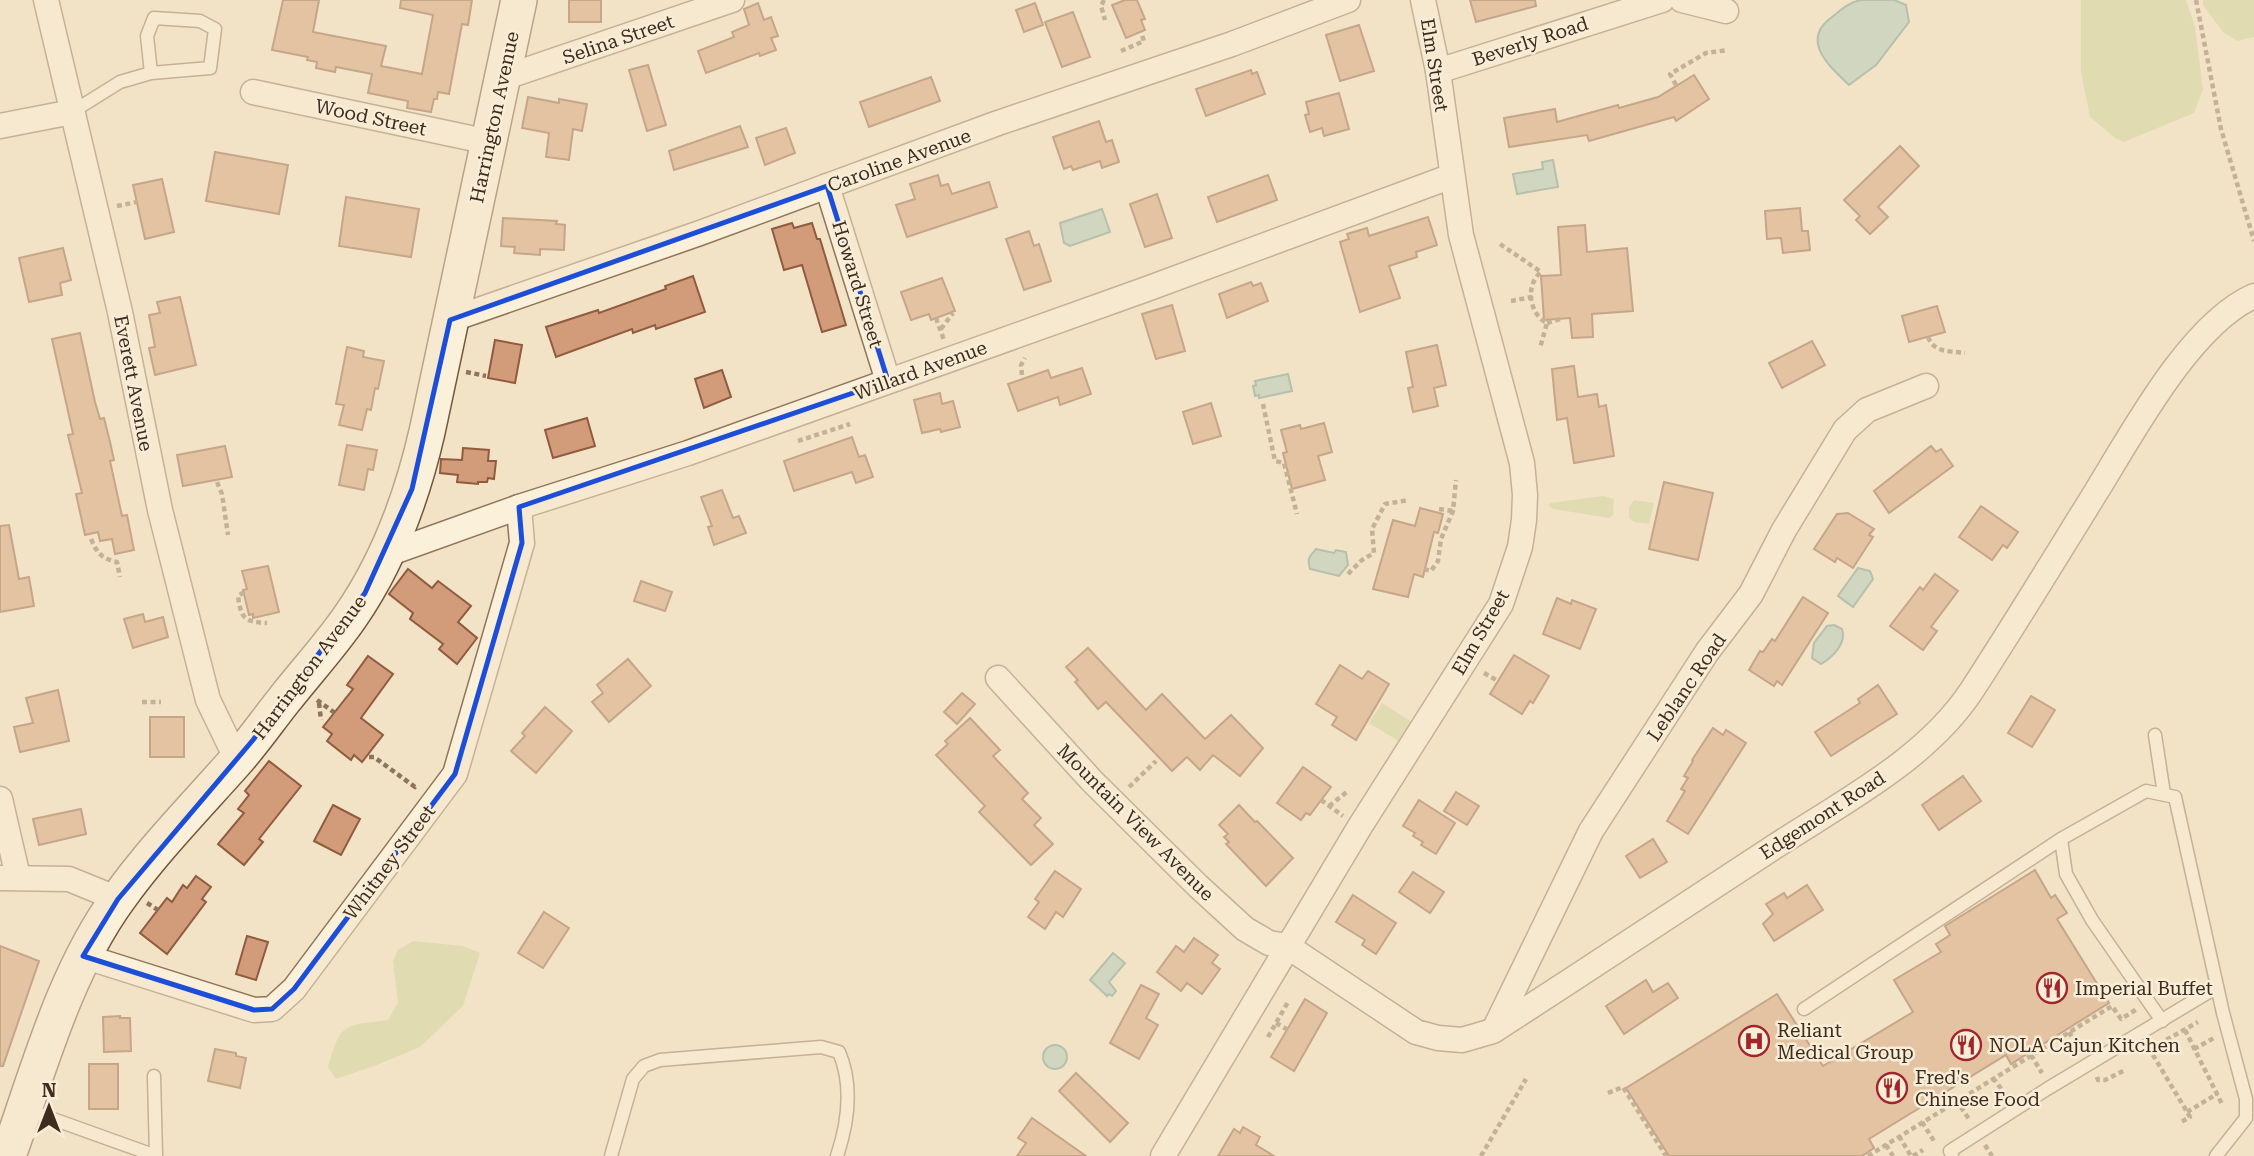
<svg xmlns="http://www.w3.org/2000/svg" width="2254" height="1156" viewBox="0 0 2254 1156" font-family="'Roboto Serif',serif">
<rect width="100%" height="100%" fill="#f2e3c6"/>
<g fill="#cdd198">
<polygon points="2081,0 2186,0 2195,27 2203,89 2194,113 2124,142 2115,138 2090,117 2081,72"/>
<polygon points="2203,0 2254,0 2254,37 2237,41 2223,32 2203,5"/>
<polygon points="1603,496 1614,499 1613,515 1609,518 1553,509 1549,506 1550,503"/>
<polygon points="1634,500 1654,503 1649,524 1634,522 1629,518 1629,507"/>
<polygon points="1382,703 1412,722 1400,742 1369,723"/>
<path d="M 413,941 L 463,946 L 480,953 L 463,1006 L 420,1047 L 377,1065 L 336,1079 L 328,1067 C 341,1021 344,1026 388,1020 L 398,1003 L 393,961 L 398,950 Z"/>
</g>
<g fill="#a8c5bb" stroke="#6d9489" stroke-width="2">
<path d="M 1861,0 L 1894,0 L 1906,5 L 1909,22 L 1876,65 L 1849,85 C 1828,65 1800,40 1832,17 C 1841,10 1849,2 1861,0 Z"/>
<polygon points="1553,160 1558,187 1517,194 1513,174 1543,169 1542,162"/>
<polygon points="1102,209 1110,232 1070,246 1064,243 1060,223"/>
<polygon points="1288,374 1292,391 1259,398 1259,395 1255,396 1253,386 1256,385 1255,381"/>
<path d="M 1316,549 L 1334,553 L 1336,550 L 1346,552 L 1348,565 L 1339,576 L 1310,569 C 1307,558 1309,557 1316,549 Z"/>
<polygon points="1858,568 1870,571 1873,579 1853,607 1838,596"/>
<path d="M 1834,625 L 1842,629 C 1847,643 1833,657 1821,664 L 1812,658 L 1814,643 L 1827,626 Z"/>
<polygon points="1113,953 1125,963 1109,982 1116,991 1112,996 1109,994 1107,996 1090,980"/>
<circle cx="1055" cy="1057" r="12"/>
</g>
<g fill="#d29b79" stroke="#905b3e" stroke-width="2">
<polygon points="283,0 319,0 313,32 386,46 381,66 422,74 433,15 400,8 401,0 472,0 468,25 462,24 449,94 438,92 437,99 434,99 431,112 407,108 408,101 368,93 372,74 336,67 335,72 316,68 317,62 307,60 308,57 272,50"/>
<rect x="569" y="0" width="32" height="22"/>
<polygon points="1125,0 1137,0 1145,19 1141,20 1145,30 1126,38 1112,5"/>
<polygon points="1470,0 1535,0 1536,6 1476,22"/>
<polygon points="758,3 764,20 771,17 778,36 771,38 776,50 760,56 759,53 706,73 698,51 734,37 732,32 749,25 744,9"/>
<polygon points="1035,3 1043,25 1024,32 1016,10"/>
<polygon points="1073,12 1090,57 1062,67 1045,22"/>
<polygon points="1359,25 1374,71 1340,81 1326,35"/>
<polygon points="648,65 666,125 647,131 629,70"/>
<polygon points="1251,70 1252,74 1257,72 1265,94 1206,116 1196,89"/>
<polygon points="1694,75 1709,99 1676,121 1674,117 1589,141 1587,135 1509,147 1504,118 1555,109 1557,122 1618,105 1619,108 1658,97"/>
<polygon points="931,77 940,101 869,127 860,102"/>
<polygon points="1339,93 1349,129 1324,136 1322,128 1310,132 1305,115 1309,114 1306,102"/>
<polygon points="528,97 559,103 559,99 587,104 582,131 573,129 569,160 546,157 549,133 522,128"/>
<polygon points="1099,121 1106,142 1112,140 1119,162 1102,168 1100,161 1073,170 1071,166 1064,169 1053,137"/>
<polygon points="740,126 748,147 674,170 669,151"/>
<polygon points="786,128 795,153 765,165 756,138"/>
<polygon points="1900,146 1919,166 1878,207 1888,217 1870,234 1856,220 1860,216 1844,200"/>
<polygon points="215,152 288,165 279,214 206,201"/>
<polygon points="938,175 941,186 948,184 952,194 989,182 997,207 907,237 896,205 915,199 910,184"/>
<polygon points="1268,175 1277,200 1217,222 1208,197"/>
<polygon points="162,179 174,232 145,239 133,185"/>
<polygon points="1157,194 1172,238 1145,247 1130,204"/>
<polygon points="346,197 419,209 411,257 339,246"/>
<polygon points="1800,208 1802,231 1808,231 1810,250 1783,253 1781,238 1767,239 1765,211"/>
<polygon points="1428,217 1437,245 1416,252 1417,257 1389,266 1400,298 1360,312 1340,242 1349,239 1347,234 1367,228 1369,236"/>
<polygon points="503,218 557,221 556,224 565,225 564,250 540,249 540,255 514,253 515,247 501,246"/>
<polygon points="792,223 794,228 812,223 817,239 820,239 846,325 822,332 802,265 784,270 772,229"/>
<polygon points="1585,225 1587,252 1627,248 1633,311 1592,314 1593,337 1572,338 1570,318 1544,320 1541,276 1561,275 1558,227"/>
<polygon points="1029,231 1034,246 1039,244 1051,281 1024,290 1006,239"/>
<polygon points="63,248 71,280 60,283 62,295 29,302 19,258"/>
<polygon points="693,276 705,312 656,329 655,325 633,333 632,329 556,357 546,327 598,310 599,313 666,289 665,286"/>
<polygon points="942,278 955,311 931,320 929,314 911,320 901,292"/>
<polygon points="1251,282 1253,286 1261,283 1268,301 1227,318 1219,294"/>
<polygon points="180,297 196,365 155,375 149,348 155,347 149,315 160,313 157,302"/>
<polygon points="1172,305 1185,351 1156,359 1142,314"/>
<polygon points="1937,306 1945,332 1909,342 1902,316"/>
<polygon points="80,333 95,402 100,419 104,418 110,442 114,460 110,461 122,516 127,515 134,550 115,554 112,539 100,541 98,532 85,535 76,494 82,493 68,435 73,434 52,339"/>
<polygon points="495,340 522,345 515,383 488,378"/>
<polygon points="1812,341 1825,365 1782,388 1769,363"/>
<polygon points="1437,345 1446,385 1434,388 1438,406 1413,412 1408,388 1413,387 1406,352"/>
<polygon points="347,347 364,351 363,357 384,361 378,389 375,388 371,410 367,409 362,430 339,425 344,405 336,404"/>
<polygon points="1574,366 1578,397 1597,394 1599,407 1606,405 1614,456 1574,463 1567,418 1557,420 1552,369"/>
<polygon points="1082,368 1091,394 1060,405 1058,397 1018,411 1008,384 1048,370 1051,378"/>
<polygon points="722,370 731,397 704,408 695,379"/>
<polygon points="940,393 942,404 953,401 960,427 941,432 940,429 922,433 914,400"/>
<polygon points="1211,403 1221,436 1193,444 1183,412"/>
<polygon points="587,418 595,446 553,458 545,430"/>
<polygon points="1324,423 1332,452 1318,456 1325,480 1292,489 1283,453 1287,452 1281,430 1300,425 1301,429"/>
<polygon points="852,437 859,457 865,455 873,477 856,483 852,472 794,491 784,461"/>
<polygon points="347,445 377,450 373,470 368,469 364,490 339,485"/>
<polygon points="225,446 232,477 183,486 177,455"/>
<polygon points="1931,446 1936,452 1941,449 1953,466 1889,513 1874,491"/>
<polygon points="463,448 489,450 488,461 496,461 494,479 488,478 487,482 478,482 478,484 457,482 458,475 440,473 441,459 462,460"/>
<polygon points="1664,482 1713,493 1698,560 1649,549"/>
<polygon points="722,490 733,518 739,516 746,533 714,545 708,527 712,526 701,497"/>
<polygon points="1981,506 2018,532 2007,548 2003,545 1992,560 1959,537"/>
<polygon points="1420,508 1443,514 1438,533 1434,532 1423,577 1414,574 1408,597 1373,589 1393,520 1415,526"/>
<polygon points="1848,513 1874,529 1869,535 1873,537 1853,568 1837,558 1835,562 1814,549 1837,514"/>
<polygon points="9,525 19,579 29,577 34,606 0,612 0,526"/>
<polygon points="268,566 279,612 253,618 253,614 249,615 243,590 247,589 242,571"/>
<polygon points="408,569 432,588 438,581 471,606 458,622 477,638 457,664 439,649 443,644 410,619 413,613 389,594"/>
<polygon points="1935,574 1958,591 1931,627 1937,631 1923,650 1890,626 1920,587 1923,590"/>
<polygon points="641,581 672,592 665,611 634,601"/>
<polygon points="1803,597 1828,613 1782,685 1777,681 1774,686 1749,670 1760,651 1763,652 1772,639 1775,641"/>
<polygon points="1557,598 1571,604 1572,600 1596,609 1580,649 1543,634"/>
<polygon points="143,614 145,622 163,617 168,637 133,648 124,619"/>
<polygon points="1088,648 1146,710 1162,694 1205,739 1231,715 1263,748 1240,776 1213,755 1200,770 1187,757 1172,771 1106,702 1098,709 1075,682 1078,680 1066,667"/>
<polygon points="1514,655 1549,676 1533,703 1530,701 1522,714 1490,694"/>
<polygon points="368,656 393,674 361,718 383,735 362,762 354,755 351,760 327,741 332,734 323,727 353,689 347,685"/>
<polygon points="628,659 651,686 609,722 592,702 603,693 597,685"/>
<polygon points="1340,665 1362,679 1368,671 1389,684 1356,740 1332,725 1337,717 1316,704"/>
<polygon points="1878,685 1897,714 1831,756 1815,732 1860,703 1858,699"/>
<polygon points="58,690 69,741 20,752 14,727 33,723 26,698"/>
<polygon points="962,693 975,704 957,724 944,712"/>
<polygon points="2031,696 2055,710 2032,747 2008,733"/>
<polygon points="545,707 572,731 536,773 511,751 525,736 522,733"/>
<rect x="150" y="717" width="34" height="40"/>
<polygon points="970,718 1000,750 993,756 1028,793 1022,799 1041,818 1034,825 1053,844 1031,865 979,812 985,806 936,755 948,744 945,741"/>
<polygon points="1713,728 1723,735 1726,730 1746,743 1688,834 1667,821 1685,791 1681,789 1688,778 1684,776 1693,761 1692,760"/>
<polygon points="269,761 301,786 259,839 263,842 244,865 218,844 244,813 238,809 249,795 245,791"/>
<polygon points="1303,767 1331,787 1310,815 1306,813 1301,820 1277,803"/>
<polygon points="1963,776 1981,801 1939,830 1922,805"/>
<polygon points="1456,792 1479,806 1467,825 1444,811"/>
<polygon points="1419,800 1455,823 1436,854 1421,845 1423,842 1413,836 1415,833 1403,826"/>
<polygon points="333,805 360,819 341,855 314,841"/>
<polygon points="1239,805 1255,822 1257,821 1293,858 1266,886 1226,844 1229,842 1224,837 1228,834 1219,825"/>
<polygon points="81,809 86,834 39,845 33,819"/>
<polygon points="1653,839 1667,862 1640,878 1626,856"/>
<polygon points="2035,870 2051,898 2055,895 2067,913 2057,919 2109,1003 2011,1064 2006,1055 1869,1139 1874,1148 1862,1156 1669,1156 1626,1088 1777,994 1823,1066 1913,1012 1894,980 1941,952 1936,944 1950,935 1945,926"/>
<polygon points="1055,871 1081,889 1063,917 1056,912 1045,929 1028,917 1039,902 1035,899"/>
<polygon points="1413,872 1444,892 1430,913 1399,892"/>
<polygon points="196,876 211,887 202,899 206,902 167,954 140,933 167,898 172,902 183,885 187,888"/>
<polygon points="1807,885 1823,910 1774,941 1763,924 1773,914 1766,904 1784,893 1787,898"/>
<polygon points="1353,895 1396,923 1376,954 1362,945 1365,940 1336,922"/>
<polygon points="544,912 569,928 543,968 518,953"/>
<polygon points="247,936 268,942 256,980 236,974"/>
<polygon points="1194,938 1218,955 1212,963 1220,969 1202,994 1187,983 1181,991 1157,972 1176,946 1184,952"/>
<polygon points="0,946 39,961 3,1066 0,1066"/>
<polygon points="1646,980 1653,992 1668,983 1678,998 1624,1034 1606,1006"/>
<polygon points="1141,985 1159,994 1146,1018 1158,1025 1139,1059 1110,1043"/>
<polygon points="1305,999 1327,1013 1294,1071 1271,1057"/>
<polygon points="120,1016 120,1018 130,1018 131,1051 104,1052 103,1017"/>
<polygon points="215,1049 236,1053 236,1056 246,1058 240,1088 208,1081"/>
<rect x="89" y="1064" width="29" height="45"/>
<polygon points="1076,1073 1128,1123 1110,1142 1059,1091"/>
<polygon points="1032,1118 1086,1156 1017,1156 1026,1143 1018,1138"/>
<polygon points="1243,1127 1260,1137 1256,1145 1274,1156 1218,1156 1234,1129 1240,1133"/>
</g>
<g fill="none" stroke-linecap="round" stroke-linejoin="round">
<g stroke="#8f745a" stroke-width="15">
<g id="service">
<polyline points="72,112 120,82 151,73 210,68 215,29 200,21 154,18 147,36 151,73"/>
<polyline points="2155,735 2164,794"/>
<polyline points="1804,1009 2061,839"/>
<polyline points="2162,1021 2092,920 2066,874 2061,839 2146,791 2175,797 2223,1013 2246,1099 2246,1118 2216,1156"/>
<polyline points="25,1109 156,1156 154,1076"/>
<path d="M 611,1156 L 633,1079 L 644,1066 L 660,1060 L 821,1047 L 839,1052 C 853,1085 848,1123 837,1156"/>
<polyline points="1952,1156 1950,1151 2047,1089 2217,987"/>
</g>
</g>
<g stroke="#8f745a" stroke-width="27">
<g id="minor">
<polyline points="46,0 120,312 160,510 208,700 237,760"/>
<polyline points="1682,0 1726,11"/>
<polyline points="1438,71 1662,0"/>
<polyline points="503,78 732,0"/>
<polyline points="253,92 489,142"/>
<polyline points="0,126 72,112"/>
<polyline points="827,186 888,381"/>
<polyline points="450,320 700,233 998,123 1232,44 1348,0"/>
<polyline points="385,555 519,507 688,453 1144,290 1452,176"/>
<path d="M 998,678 L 1092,781 L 1198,886 L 1245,929 L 1269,943 L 1287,946 L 1416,1032 L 1438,1038 L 1462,1040 L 1493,1031 C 1587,970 1681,908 1774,847 C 1843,802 1927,759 1972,690 C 2015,624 2055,558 2096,492 C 2132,434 2190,324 2254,296"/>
<polyline points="0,799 18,877"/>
<polyline points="0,878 69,879 118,899"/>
<polyline points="83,956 254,1010 272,1009 294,989 455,774 522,543 519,507"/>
<polyline points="1494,1030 1591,831 1707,652 1751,594 1784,530 1845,430 1867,410 1926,386"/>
<polyline points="1163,1156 1359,828 1501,604 1520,547 1524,520 1525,495 1522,463 1461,235 1438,71 1423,0"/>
</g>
</g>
<g stroke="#71553d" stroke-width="38">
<path id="secondary" d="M 8,1156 C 39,1069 64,974 118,899 C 153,850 195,807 235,762 C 253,742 268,720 284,700 C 306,672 330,646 350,617 C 389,561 412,497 427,432 L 519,0"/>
</g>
<g stroke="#8f745a" stroke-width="4.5" stroke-dasharray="5 3.5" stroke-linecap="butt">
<polyline points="1104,0 1101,6 1105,20"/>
<polyline points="2196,0 2221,129 2254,241"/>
<polyline points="1121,51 1144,41 1141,32"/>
<polyline points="1676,85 1670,74 1706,53 1728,50"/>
<polyline points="117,206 137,202"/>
<path d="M 1500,244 L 1541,272 C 1525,285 1529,314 1547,323 L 1540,348"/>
<polyline points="1511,301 1532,297"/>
<polyline points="936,318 944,340"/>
<polyline points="1547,323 1560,319"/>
<polyline points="941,329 953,313"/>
<path d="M 1928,337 C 1934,353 1950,351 1965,353"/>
<polyline points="466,372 486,376"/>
<polyline points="1022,375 1021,365 1025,358"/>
<polyline points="1263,404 1275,461 1284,463 1297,514"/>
<polyline points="798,441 850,424"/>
<polyline points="217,482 222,494 228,535"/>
<polyline points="1439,509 1453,511"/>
<path d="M 91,539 C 97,553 102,559 117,562 L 120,577"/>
<polyline points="1424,569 1431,571 1438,561 1441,539 1453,511 1456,480"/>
<polyline points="1348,574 1362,560 1374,553 1372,529 1385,504 1409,500"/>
<path d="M 244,592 L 238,596 C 241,618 244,622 267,623"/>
<polyline points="1484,673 1498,681"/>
<polyline points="317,700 335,713"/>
<polyline points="142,702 161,702"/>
<polyline points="319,703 321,720"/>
<polyline points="369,757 374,757 415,787 417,784"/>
<polyline points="1129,787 1156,761"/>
<polyline points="1321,800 1343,816"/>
<polyline points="1329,806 1348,791"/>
<polyline points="147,903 158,910"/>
<polyline points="1276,1023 1290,1031"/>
<polyline points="2185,1030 2223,1106"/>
<polyline points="2069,1032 2080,1050"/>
<polyline points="1268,1037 1288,1002"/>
<polyline points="2159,1044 2198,1022"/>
<polyline points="2152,1048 2150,1050 2190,1117 2181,1122"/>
<polyline points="2194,1049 2214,1038"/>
<polyline points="2031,1055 2042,1073"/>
<polyline points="2097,1077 2098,1080 2105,1080 2125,1070"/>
<polyline points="1993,1078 2006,1095"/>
<polyline points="1608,1093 1623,1087 1666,1156"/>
<polyline points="1956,1100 1969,1119"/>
<polyline points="2187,1112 2217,1094"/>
<polyline points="1922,1122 1934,1141"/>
<polyline points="1899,1136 1911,1156"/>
<polyline points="1886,1145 1893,1156"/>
<polyline points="1985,1145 1992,1156"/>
<polyline points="1481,1156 1526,1079"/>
<polyline points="1868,1156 2112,1006 2121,1019 2137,1009"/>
<polyline points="1913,1156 1923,1150"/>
</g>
<use href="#service" stroke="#fbf0da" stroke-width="12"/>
<use href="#minor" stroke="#fbf0da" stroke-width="24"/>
<use href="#secondary" stroke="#fbf0da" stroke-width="35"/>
</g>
<path d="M0 0H2254V1156H0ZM 827,186 L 888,381 L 519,507 L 522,543 L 455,774 L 294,989 L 272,1009 L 254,1010 L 83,956 L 118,899 L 253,740 L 365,593 L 412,489 L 450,320 Z" fill="#f2e3c6" fill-opacity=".55" fill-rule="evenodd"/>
<path fill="none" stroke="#1d4ed8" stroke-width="5" stroke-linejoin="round" d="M 827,186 L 888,381 L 519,507 L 522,543 L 455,774 L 294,989 L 272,1009 L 254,1010 L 83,956 L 118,899 L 253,740 L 365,593 L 412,489 L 450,320 Z"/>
<defs>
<g id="restaurant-ring" transform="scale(1.575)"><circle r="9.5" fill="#f8edd6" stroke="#a2252b" stroke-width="1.5"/><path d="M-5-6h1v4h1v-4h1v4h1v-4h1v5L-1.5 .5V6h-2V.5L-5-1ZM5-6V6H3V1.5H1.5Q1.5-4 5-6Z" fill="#a2252b"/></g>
<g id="hospital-ring" transform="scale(1.575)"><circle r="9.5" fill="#f8edd6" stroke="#a2252b" stroke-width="1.5"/><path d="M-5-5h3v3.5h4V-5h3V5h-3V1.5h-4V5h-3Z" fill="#a2252b"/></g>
</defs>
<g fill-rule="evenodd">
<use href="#restaurant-ring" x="2052" y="988"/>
<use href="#hospital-ring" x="1754" y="1041"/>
<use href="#restaurant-ring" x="1966" y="1045"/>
<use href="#restaurant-ring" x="1892" y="1088"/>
</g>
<g text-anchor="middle" stroke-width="5" stroke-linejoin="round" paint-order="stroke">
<g font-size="19" fill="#3e2c1f" stroke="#f8edd6">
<text transform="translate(618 39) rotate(-19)" y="7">Selina Street</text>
<text transform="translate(1530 41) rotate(-18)" y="7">Beverly Road</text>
<text transform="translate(1435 65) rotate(81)" y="7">Elm Street</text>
<text transform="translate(371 117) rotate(12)" y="7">Wood Street</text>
<text transform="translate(494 117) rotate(-78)" y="7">Harrington Avenue</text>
<text transform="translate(899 160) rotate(-20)" y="7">Caroline Avenue</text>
<text transform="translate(858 284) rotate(73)" y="7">Howard Street</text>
<text transform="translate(920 370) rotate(-20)" y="7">Willard Avenue</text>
<text transform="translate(134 383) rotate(79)" y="7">Everett Avenue</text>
<text transform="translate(1480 632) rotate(-60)" y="7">Elm Street</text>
<text transform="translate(309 667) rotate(-53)" y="7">Harrington Avenue</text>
<text transform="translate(1686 687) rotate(-56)" y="7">Leblanc Road</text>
<text transform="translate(1822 815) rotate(-33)" y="7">Edgemont Road</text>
<text transform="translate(1136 822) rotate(45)" y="7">Mountain View Avenue</text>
<text transform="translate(389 862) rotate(-53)" y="7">Whitney Street</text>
</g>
<g font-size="19" fill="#3e2c1f" stroke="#f8edd6" text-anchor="start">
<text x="2075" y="995">Imperial Buffet</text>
<text x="1777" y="1037">Reliant<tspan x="1777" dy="22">Medical Group</tspan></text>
<text x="1989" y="1052">NOLA Cajun Kitchen</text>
<text x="1915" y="1084">Fred's<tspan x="1915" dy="22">Chinese Food</tspan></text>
</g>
</g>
<g transform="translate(49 1107)" stroke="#f8edd6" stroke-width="5" paint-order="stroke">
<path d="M0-5L12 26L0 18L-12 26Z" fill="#3e2c1f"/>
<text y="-10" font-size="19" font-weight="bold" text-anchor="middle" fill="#3e2c1f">N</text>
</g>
</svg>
